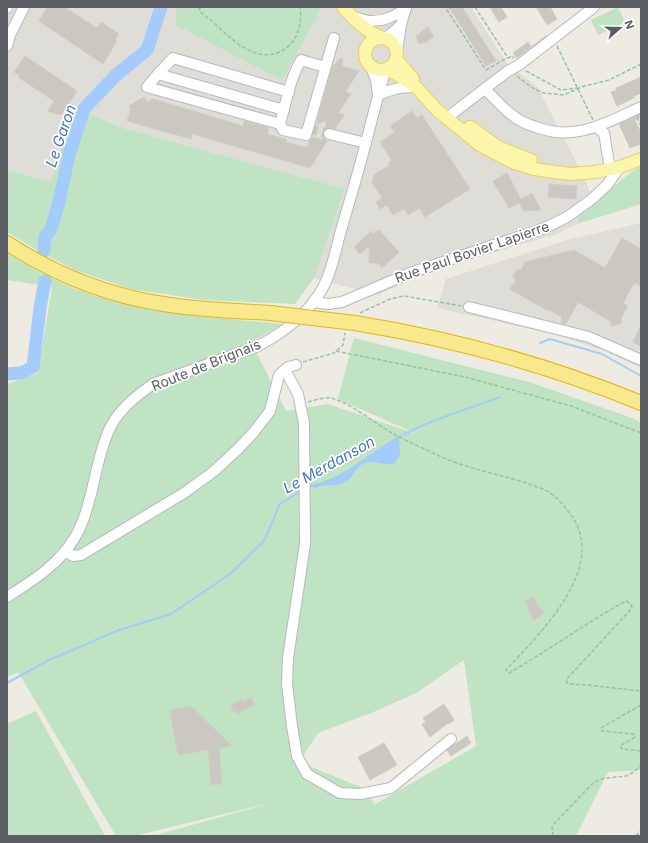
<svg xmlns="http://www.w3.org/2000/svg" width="648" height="843" viewBox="0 0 648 843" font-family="Inter,sans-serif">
<rect width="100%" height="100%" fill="#edebe2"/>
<g fill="#deddd7">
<polygon points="7,7 471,7 506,62 538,88 584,177 591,195 579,214 577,224 557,234 471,259 415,278 378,295 314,278 345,189 122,128 73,107 51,182 7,170"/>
<polygon points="641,223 641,368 602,350 553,334 437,308 446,279 567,240"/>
</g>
<g fill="#bfe3c3" fill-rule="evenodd">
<polygon points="176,7 322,7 282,80 176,25"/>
<polygon points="618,7 625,22 598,35 591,20"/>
<polygon points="73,107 122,128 345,189 314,278 295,304 204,300 130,289 75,270 40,252 7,232 7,170 51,182"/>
<polygon points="641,167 641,204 577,224 579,214 634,170"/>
<path d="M 7,253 C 26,264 46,276 66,285 C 133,314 212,317 284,324 L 251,342 L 286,411 L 328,404 L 419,435 L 338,399 L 354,338 L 529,382 L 635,419 L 641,423 L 641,770 L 608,772 L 576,836 L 153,836 L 274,802 L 134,836 L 116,836 L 18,672 L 7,677 L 7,384 L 38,373 L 52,287 L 7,280 ZM 464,660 L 476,746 L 374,805 L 368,790 L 299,762 L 318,733 L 376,711 L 416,693 Z"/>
<polygon points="36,711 105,836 7,836 7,724"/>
</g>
<path fill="#a4ccfb" d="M 398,438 L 399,439 L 400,455 L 395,463 C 386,467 375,460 365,463 C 355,466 354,478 345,482 C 335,487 324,484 315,488 L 312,487 L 312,485 L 330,480 L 348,470 Z"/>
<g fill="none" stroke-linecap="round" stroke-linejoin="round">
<g stroke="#a4ccfb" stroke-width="2">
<polyline points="540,343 550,339 602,354 641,376"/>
<path d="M 324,482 C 348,475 374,451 397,438 C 429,420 466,410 500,397"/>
<polyline points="309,487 317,484"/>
<polyline points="7,683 47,661 119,630 171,614 230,574 264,541 280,504 301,491"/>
</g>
<g stroke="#a4ccfb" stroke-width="13">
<polyline points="44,251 45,237 51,229 58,206 69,155 84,109 115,76 147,50 161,7"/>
<polyline points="7,374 21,373 33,367 40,308 45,281"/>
</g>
</g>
<g fill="#cac8c1" stroke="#d1cec1">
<polygon points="47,7 64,7 97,28 101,22 119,34 115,40 117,41 103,64 39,21"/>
<polygon points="457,7 462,7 496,61 486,66 451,10"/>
<polygon points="494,7 501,7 507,17 499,22 491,9"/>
<polygon points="536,7 550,7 557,19 547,25"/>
<polygon points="428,27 434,37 424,43 424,42 419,44 417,40 418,39 416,36"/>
<polygon points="546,36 517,58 513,53 528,42 531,47"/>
<polygon points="25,56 77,91 61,115 48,111 54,101 18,77 19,75 14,72"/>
<polygon points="342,58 343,62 342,66 359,71 345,92 351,94 338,113 344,115 335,129 330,128 325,129 327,120 317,124 318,118 333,65 334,64 336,64 337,61"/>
<polygon points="641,77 641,93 634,96 634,98 617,106 611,92 617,90 616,88"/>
<polygon points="144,97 147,102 153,99 243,126 244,121 269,128 267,134 286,139 286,142 307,148 309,141 312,137 323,140 323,137 327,141 310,168 192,134 191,139 127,121 131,108 129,106"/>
<polygon points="412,111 417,118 422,115 470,189 425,217 419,208 408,215 404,209 393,215 387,205 380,209 376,202 382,198 372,182 375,174 390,165 388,163 392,161 380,142 395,132 390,126"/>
<polygon points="641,114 641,117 635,120 641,133 641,144 630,148 619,124"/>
<polygon points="507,173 521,199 532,193 541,210 524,211 519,203 509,208 493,181"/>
<polygon points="549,184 577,186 576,199 548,197"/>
<polygon points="379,230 399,252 382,268 378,263 369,263 369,246 360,254 354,247 371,231 374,234"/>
<polygon points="622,238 641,249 641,286 634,283 623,303 628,306 621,318 622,323 612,326 610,321 578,302 566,324 561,323 562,317 549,310 548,311 510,289 516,280 513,276 517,270 521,270 525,262 574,250 605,268"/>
<polygon points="641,325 641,346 633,342"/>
<polygon points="534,597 538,608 541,607 544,614 533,620 525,601"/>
<polygon points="251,697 255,705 237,714 235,710 233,712 230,706 242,699 243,701"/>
<polygon points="444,704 454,720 449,724 448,723 430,737 422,724 426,722 423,718"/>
<polygon points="191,706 232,746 219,748 222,784 211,785 208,750 178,755 170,710"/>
<polygon points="467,736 471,743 451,756 447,750"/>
<polygon points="384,743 397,765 370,780 358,757"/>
</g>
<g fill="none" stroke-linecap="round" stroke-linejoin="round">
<polyline stroke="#c8c8c2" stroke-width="10" stroke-dasharray="10 5" stroke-linecap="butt" points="308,128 329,134"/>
<g stroke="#b7b9be" stroke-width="12">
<g id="minor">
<polyline points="7,8 7,7"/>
<path d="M 353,17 C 358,18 364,20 369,21 C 383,22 394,16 406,9"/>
<polyline points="386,38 401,25"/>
<polyline points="7,46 10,35 24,7"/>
<polyline points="397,51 401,25 406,7"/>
<path d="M 325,67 L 301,60 C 290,79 286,102 280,124 L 283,130 L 306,135 L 334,38"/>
<polyline points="371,67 376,80 378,93"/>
<polyline points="158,74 173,58 289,92"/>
<path d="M 485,89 C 495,99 504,110 516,118 C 522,122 529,125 536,127 C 575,142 606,123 641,107"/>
<path d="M 378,95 C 392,89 400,87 416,87"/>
<polyline points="453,113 508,71 519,65 594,7"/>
<polyline points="280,124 147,87 158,74 284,110"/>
<polyline points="596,127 604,133 609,163"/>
<polyline points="329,134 366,143"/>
<polyline points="313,302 328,304 342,302 410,273 545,228 567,217 592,199 607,185 620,167"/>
<polyline points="469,307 589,337 641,360"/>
<polyline points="285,370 298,394 304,423 305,544 288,658 287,684 292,726 297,756 307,774 340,793 360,794 391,788 451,739"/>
<polyline points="65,551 73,556 81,555 184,493 213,472 238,449 254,432 270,411 279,375 288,367 296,365"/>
<path d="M 7,597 C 32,581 60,564 75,537 C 83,524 87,509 91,494 C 96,473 100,450 109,430 C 118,410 136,396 153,384 L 258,346 C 283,333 306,316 321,291 C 332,273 336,247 342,227 C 350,200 358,173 365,146 C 372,120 378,94 386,69"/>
</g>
</g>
<g stroke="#ebd15d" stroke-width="14">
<g id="major">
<path d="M 343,7 C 355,20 365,31 381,37"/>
<circle cx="381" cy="54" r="16"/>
<polyline points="396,59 413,79"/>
<polyline points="388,69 416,87 437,110 480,145 512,162 534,169 570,174 595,172 620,167 641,159"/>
<polyline points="470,127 498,147 531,160"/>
</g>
</g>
<g stroke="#e5b60a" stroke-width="16">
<g id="highway">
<path d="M 7,243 C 57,276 111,297 170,305 C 203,310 237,311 270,313"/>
<path d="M 355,323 C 453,339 549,365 641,403"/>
</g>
</g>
<g stroke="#97c2a8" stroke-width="1.5" stroke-dasharray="4 2" stroke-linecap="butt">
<path d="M 201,7 L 199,10 C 203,15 208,18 213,22 C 233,41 262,70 290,45 C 299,36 302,20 300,7"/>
<polyline points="453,7 447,10 486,70 507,58"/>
<polyline points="475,7 508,58 512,56 514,58"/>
<polyline points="557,46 593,120"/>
<polyline points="526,71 561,90 577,88"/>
<polyline points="517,76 531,87 543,93 564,95 581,87 609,80 641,64"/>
<polyline points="637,117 641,126"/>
<polyline points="360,313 390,299 404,296 462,306"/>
<polyline points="336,351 465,377 571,406 641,433"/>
<polyline points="303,362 334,353 343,345 345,333"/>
<path d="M 308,402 C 315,400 324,397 331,398 C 351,403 374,423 392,433 C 406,441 421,447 435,454 C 470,471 510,475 545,490 C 556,495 564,506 571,515 C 609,568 539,634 506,670 L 509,673 C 549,650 586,623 626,601 L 631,604 L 632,608 L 566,680 L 568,684 L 587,685 L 641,691"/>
<polyline points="641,705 601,728 602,731 633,734 635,737 620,746 622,749 641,751"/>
<polyline points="553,836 552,826 591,785 600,779 626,776 634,772 641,765"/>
<polyline points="636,836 641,830"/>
</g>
<use href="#minor" stroke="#fff" stroke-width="10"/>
<use href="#major" stroke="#fbf6a9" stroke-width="12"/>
<use href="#highway" stroke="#f8e88e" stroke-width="14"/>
<g stroke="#e5b60a" stroke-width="16" stroke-linecap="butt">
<polyline id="highway-bridge" points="270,313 355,323"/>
</g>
<use href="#highway-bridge" stroke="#f8e88e" stroke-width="14"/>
</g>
<g text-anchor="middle" stroke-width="3.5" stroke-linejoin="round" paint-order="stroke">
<g font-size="14" fill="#5a5d62" stroke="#fff">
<text transform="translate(472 252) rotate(-19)" y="5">Rue Paul Bovier Lapierre</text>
<text transform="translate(206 365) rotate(-22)" y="5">Route de Brignais</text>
</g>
<g font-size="15" font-style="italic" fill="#4875bd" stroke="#fff">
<text transform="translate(61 136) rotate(-71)" y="5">Le Garon</text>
<text transform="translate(329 465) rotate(-29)" y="5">Le Merdanson</text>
</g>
</g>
<rect width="648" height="843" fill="none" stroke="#5a5d62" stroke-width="16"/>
<g transform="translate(620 28) rotate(70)" stroke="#ffffff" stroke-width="3" paint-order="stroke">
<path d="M0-3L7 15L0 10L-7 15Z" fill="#5a5d62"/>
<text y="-6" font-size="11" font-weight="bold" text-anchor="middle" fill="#5a5d62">N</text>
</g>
</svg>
